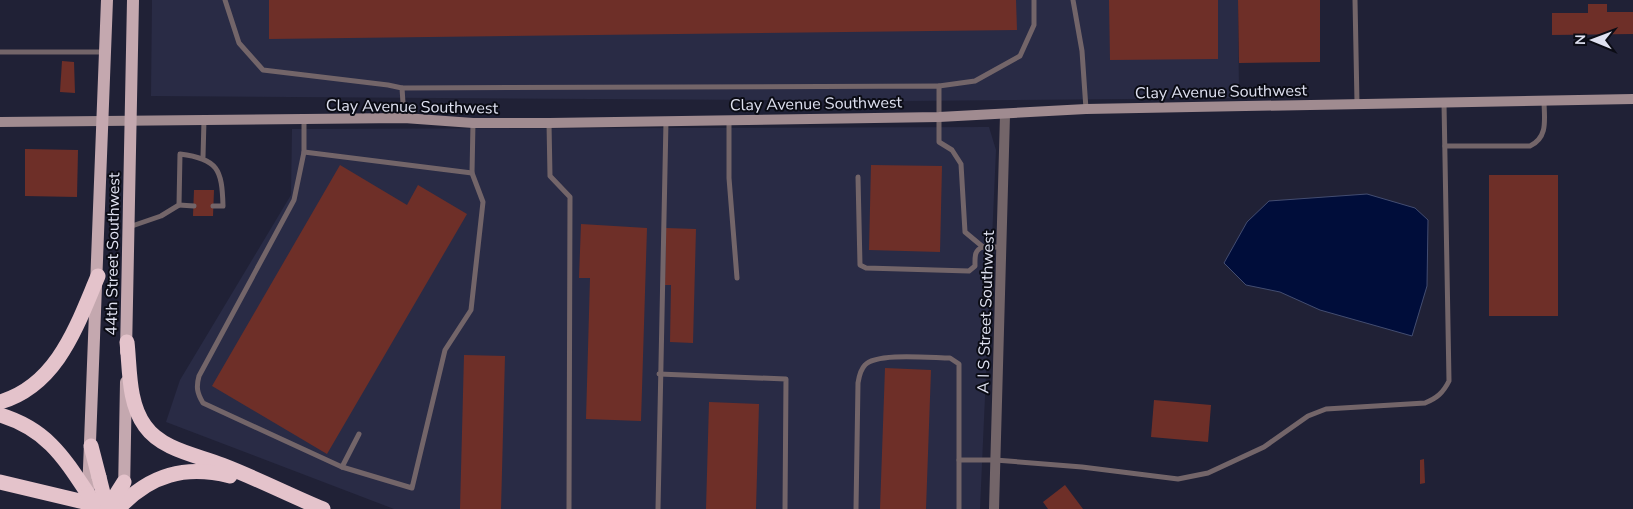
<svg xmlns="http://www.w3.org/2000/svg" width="1633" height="509" viewBox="0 0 1633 509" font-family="'Nunito Sans',sans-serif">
<rect width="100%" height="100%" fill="#202136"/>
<g fill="#292b45">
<polygon points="152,0 1238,0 1239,98 902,101 151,96"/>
<polygon points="989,127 996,150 980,509 394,509 166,422 180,380 291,195 292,129"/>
</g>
<polygon fill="#000d3a" stroke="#434d71" points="1367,194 1415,208 1428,220 1427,286 1412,336 1320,310 1280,292 1246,285 1224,263 1247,222 1269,201"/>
<g fill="#6e2f28">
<polygon points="269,0 1016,0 1017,30 269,39"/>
<polygon points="1109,0 1218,0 1218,59 1110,60"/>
<polygon points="1238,0 1320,0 1320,62 1239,63"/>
<polygon points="1588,4 1607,4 1607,12 1633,12 1633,34 1552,35 1552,13 1588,13"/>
<polygon points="62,61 74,62 75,93 60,92"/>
<polygon points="25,149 78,150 77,197 25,196"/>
<polygon points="340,165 407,205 418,185 467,214 327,454 212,386"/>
<polygon points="871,165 942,166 940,252 869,250"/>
<rect x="1489" y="175" width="69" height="141"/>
<polygon points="194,190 214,190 213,216 193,216"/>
<polygon points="581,224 647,228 641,421 586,419 590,278 579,278"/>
<polygon points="666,228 696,229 693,343 670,342 671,285 665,285"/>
<polygon points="464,355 505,356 501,509 460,509"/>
<polygon points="885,368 931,370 926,509 880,509"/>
<polygon points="1154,400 1211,405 1208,442 1151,437"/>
<polygon points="709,402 759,404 756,509 706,509"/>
<polygon points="1424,459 1425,483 1420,484 1420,460"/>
<polygon points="1065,485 1083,509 1048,509 1043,502"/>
</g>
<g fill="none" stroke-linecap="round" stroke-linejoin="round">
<g stroke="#736569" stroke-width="5">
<polyline points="225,0 239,43 263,70 388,85 402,88 404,118"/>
<polyline points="1073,0 1082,51 1086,109"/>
<polyline points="1355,0 1357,103"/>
<polyline points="0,52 104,52"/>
<polyline points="939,86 975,81 1020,56 1034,25 1034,0"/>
<polyline points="402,88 939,86 939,142 952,150 961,164 965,232 983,247 1002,247"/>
<path d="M 304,119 L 304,152 L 294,200 L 199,376 C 196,387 197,393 203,403 L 342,467 L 412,488 L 445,350 L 471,310 L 483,202 L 472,173 L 473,123"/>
<polyline points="729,120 729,178 737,278"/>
<polyline points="549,123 550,176 570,197 569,509"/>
<path d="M 1445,146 L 1530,146 C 1549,137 1544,118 1544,100"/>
<polyline points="304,152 472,173"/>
<polyline points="203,157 204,120"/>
<path d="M 858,177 L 860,265 L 866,268 L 969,271 L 975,266 C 975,257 974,250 983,247"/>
<polyline points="179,205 194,206"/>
<path d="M 129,227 L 161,216 L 179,205 L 180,154 C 218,159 222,169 223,206 L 213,206"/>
<polyline points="659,374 786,379 785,509"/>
<polyline points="959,460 959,509"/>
<polyline points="342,467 359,434"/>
<polyline points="658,509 666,121"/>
<path d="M 856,509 L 858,383 C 859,377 860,370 865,365 C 876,352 933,358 950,358 L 959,364 L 959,460 L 995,460 L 1082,467 L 1178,479 L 1208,473 L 1264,447 L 1308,416 L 1326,409 L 1425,403 C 1437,398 1443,393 1449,381 L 1444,103"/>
</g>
<polyline stroke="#736569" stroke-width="10" points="994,509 1005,115"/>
<polyline stroke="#a08b90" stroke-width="10" points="0,122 404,118 473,123 549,123 939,117 1086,109 1633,99"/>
<g stroke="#c4a8af" stroke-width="12">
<polyline points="126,352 133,0"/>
<polyline points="124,492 126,382"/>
<polyline points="88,494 107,0"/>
</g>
<g stroke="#e4c3cb" stroke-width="15">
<path d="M 127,342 C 130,369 128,403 145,426 C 162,450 197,455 222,465 C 256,478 289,495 323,509"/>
<path d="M 0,402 C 58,385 77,325 98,276"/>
<path d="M 0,415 C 46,429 63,456 88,494"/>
<polyline points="91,446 99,477"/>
<polyline points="0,482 101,506"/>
<path d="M 118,509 C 150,474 186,465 230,476"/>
</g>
<g stroke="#e4c3cb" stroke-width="15">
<polyline points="99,477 107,509"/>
<polyline points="88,494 97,509"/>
<polyline points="107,509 124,482"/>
</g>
</g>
<g text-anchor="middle" stroke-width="4" stroke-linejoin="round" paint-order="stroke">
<g font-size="16" fill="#dfe1f0" stroke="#0b0c15">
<text transform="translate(1221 91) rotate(-1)" y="6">Clay Avenue Southwest</text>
<text transform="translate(816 103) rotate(-1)" y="6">Clay Avenue Southwest</text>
<text transform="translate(412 106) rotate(1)" y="6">Clay Avenue Southwest</text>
<text transform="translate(112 254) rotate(-89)" y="6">44th Street Southwest</text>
<text transform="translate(985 312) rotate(-88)" y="6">A I S Street Southwest</text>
</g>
</g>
<g transform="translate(1593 40) rotate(271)" stroke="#0b0c15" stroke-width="4" paint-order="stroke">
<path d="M0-4L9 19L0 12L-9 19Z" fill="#dfe1f0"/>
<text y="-8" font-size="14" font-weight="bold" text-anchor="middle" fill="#dfe1f0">N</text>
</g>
</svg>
